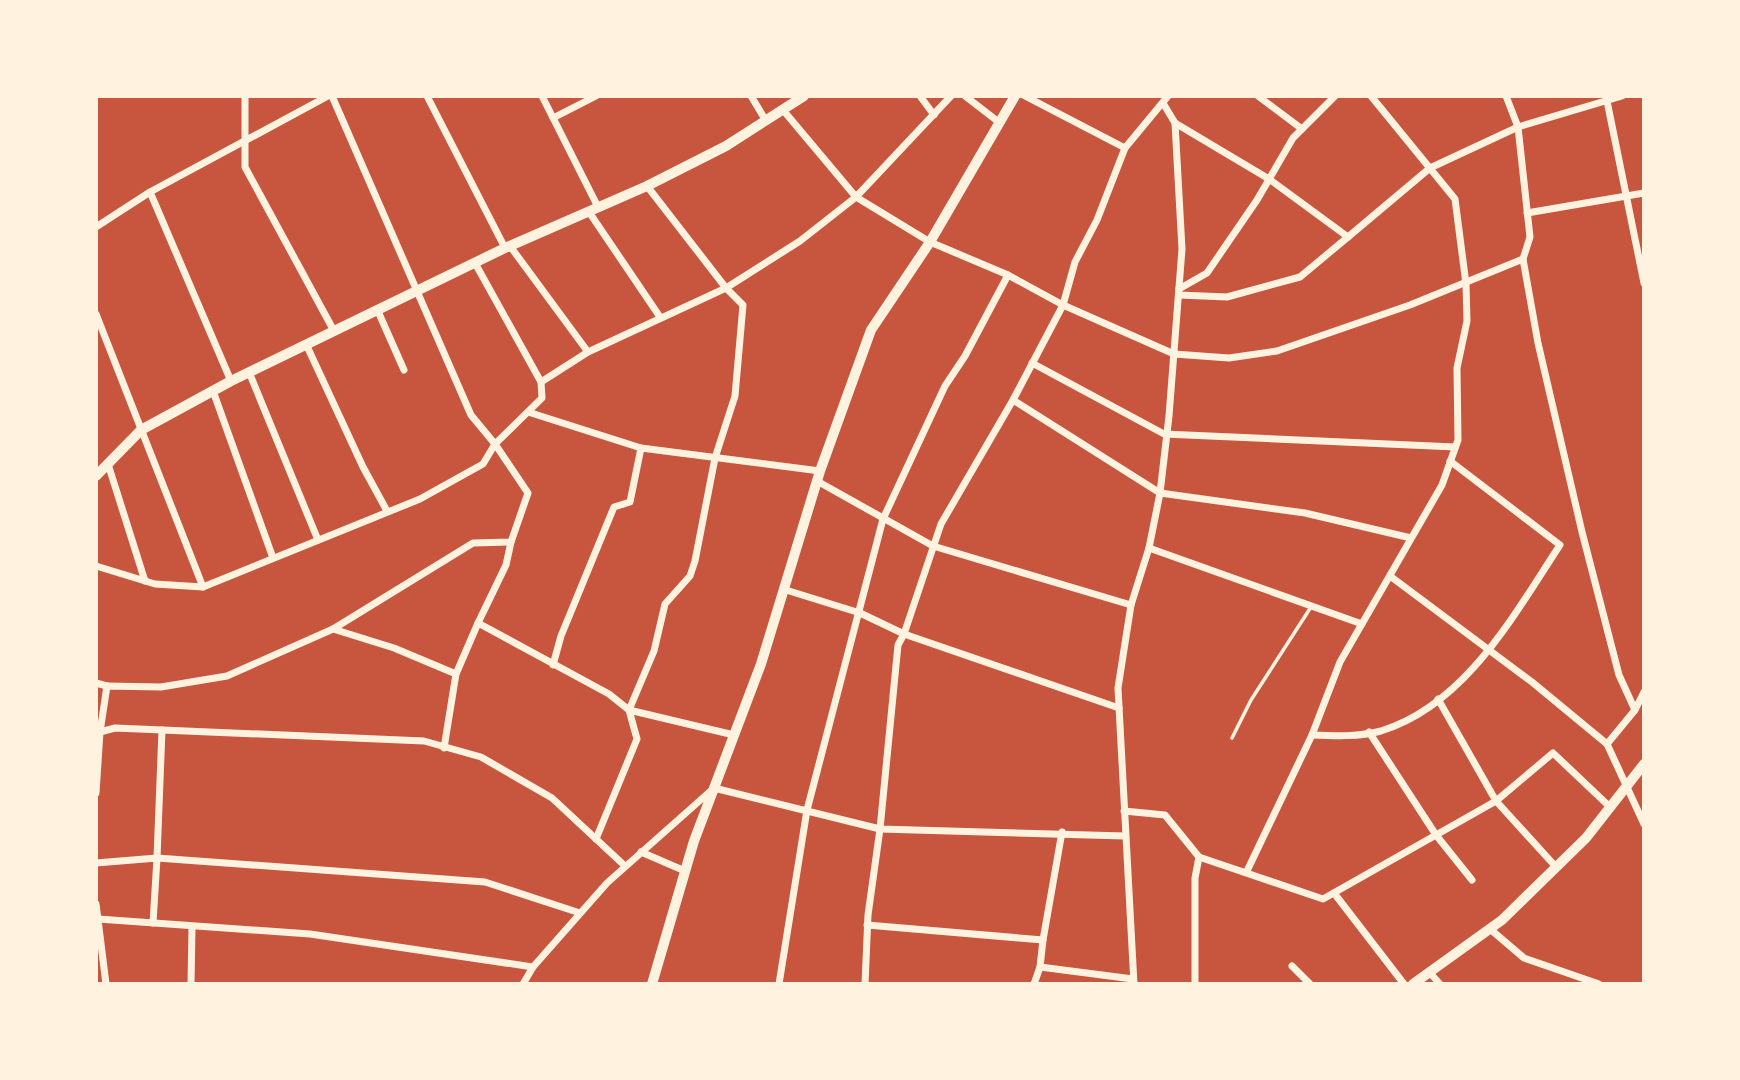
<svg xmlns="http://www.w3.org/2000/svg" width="1740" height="1080" viewBox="0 0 1740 1080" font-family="'Asap Condensed',sans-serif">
<rect width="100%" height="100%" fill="#c8553d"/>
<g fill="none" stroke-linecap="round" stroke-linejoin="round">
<polyline stroke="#fff3e0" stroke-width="3.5" points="1232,738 1251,700 1311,607"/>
<g stroke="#fff3e0" stroke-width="7">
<polyline points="245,96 245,167 334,331"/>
<polyline points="332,96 471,415 495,444 528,493 511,542 473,543 333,629"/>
<polyline points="427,96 505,248"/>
<polyline points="542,96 598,207"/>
<polyline points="751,96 766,121"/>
<polyline points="920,96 934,115"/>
<polyline points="965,96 1000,123"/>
<polyline points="1025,96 1125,148"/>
<polyline points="1258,96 1302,129"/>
<polyline points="1622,96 1518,127 1530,237 1523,259 1538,343 1582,532 1619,675 1635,710 1607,744 1644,824"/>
<polyline points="1607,101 1644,283"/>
<polyline points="1163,103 1175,123 1269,179 1348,237 1430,168 1518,127 1506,96"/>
<polyline points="783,110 856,197 930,242 1008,275 1063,305 1174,354 1229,358 1277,351 1410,305 1523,259"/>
<polyline points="553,118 596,96"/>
<polyline points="150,192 231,381"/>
<polyline points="589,212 660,317"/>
<polyline points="1527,213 1644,193"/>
<polyline points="96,227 150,192 328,96"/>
<polyline points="510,246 588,352"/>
<polyline points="475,263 541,382"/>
<polyline points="1179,289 1207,273 1257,200 1293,138 1335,96"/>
<polyline points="1179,295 1227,297 1300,277 1348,237"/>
<polyline points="377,309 404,370"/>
<polyline points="96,314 203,587"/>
<polyline points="306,344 363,467 387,511"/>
<polyline points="1032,363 1164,434 1455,447"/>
<polyline points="249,372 318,540"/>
<polyline points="213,391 273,558"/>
<polyline points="1013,400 1160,493 1305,513 1411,538"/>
<polyline points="528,412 641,448"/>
<polyline points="108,464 145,581"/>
<polyline points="817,481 933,546 1131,605"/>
<polyline points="1149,548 1362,624"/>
<polyline points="96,566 155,584 203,587 420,499 483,464 495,444 542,398 541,382 588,352 726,288 800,241 856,197 951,96"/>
<polyline points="1390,576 1532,682 1607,744"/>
<polyline points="786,590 860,613 904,634 1119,708"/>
<polyline points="478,623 506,565 511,542"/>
<polyline points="553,665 561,636 614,507 630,502 641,448 820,471"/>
<polyline points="96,683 107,686"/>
<polyline points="1635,710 1644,692"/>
<polyline points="100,732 107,686 161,687 227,676 333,629 394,648 456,674"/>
<polyline points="1369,732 1436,835 1472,880"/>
<path d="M 1312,735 C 1335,736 1359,737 1381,731 C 1466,705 1515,613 1560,545 L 1450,461"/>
<polyline points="444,748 456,674 478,623 609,694 629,710 734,735"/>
<polyline points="96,793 100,732 115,728 162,730"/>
<polyline points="1124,811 1165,815 1199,857 1323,899 1496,801 1438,699"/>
<polyline points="596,839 637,739 629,710 654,651 665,604 690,576 695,561 715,458 735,396 743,305 726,288 647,186"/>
<polyline points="641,852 685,871"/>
<polyline points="96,863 157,858 153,923"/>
<polyline points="1556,867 1496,801 1553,753 1610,807"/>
<polyline points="1247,871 1312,735 1340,662 1442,485 1458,440 1457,368 1467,321 1466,284 1455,199 1371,96"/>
<polyline points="1334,893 1404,984"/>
<polyline points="96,904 106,984"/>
<polyline points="580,913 485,882 157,858 162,730 424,741 481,757 552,798 625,866"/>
<polyline points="98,919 310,934 533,967"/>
<polyline points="867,925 1043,940 1040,967"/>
<polyline points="1490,929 1524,958 1599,984"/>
<polyline points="1043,940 1062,832"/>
<polyline points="1292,966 1310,984"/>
<polyline points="1429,972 1440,984"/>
<polyline points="191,984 192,928"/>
<polyline points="523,984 533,967 607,883 714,788 880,829 1125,836"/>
<polyline points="779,984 807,810 883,519 945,386 965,356 1008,275"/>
<polyline points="865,984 868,915 880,829 898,645 904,634 941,524 1013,400 1063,305 1075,262 1097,220 1125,148 1168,96"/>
<polyline points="1034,984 1040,967 1133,979"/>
<polyline points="1134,984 1118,688 1131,605 1149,548 1160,493 1169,416 1182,249 1175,123"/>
<polyline points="1195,984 1195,878 1199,857"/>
</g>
<g stroke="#fff3e0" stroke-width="10">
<polyline points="96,476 141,430 231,381 505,248 647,186 726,146 804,96"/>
<polyline points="652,984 694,841 761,664 820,471 871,330 930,242 1015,96"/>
<polyline points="1413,984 1502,920 1586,838 1644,764"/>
</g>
</g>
<rect width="1740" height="1080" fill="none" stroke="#fff3e0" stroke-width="196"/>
</svg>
